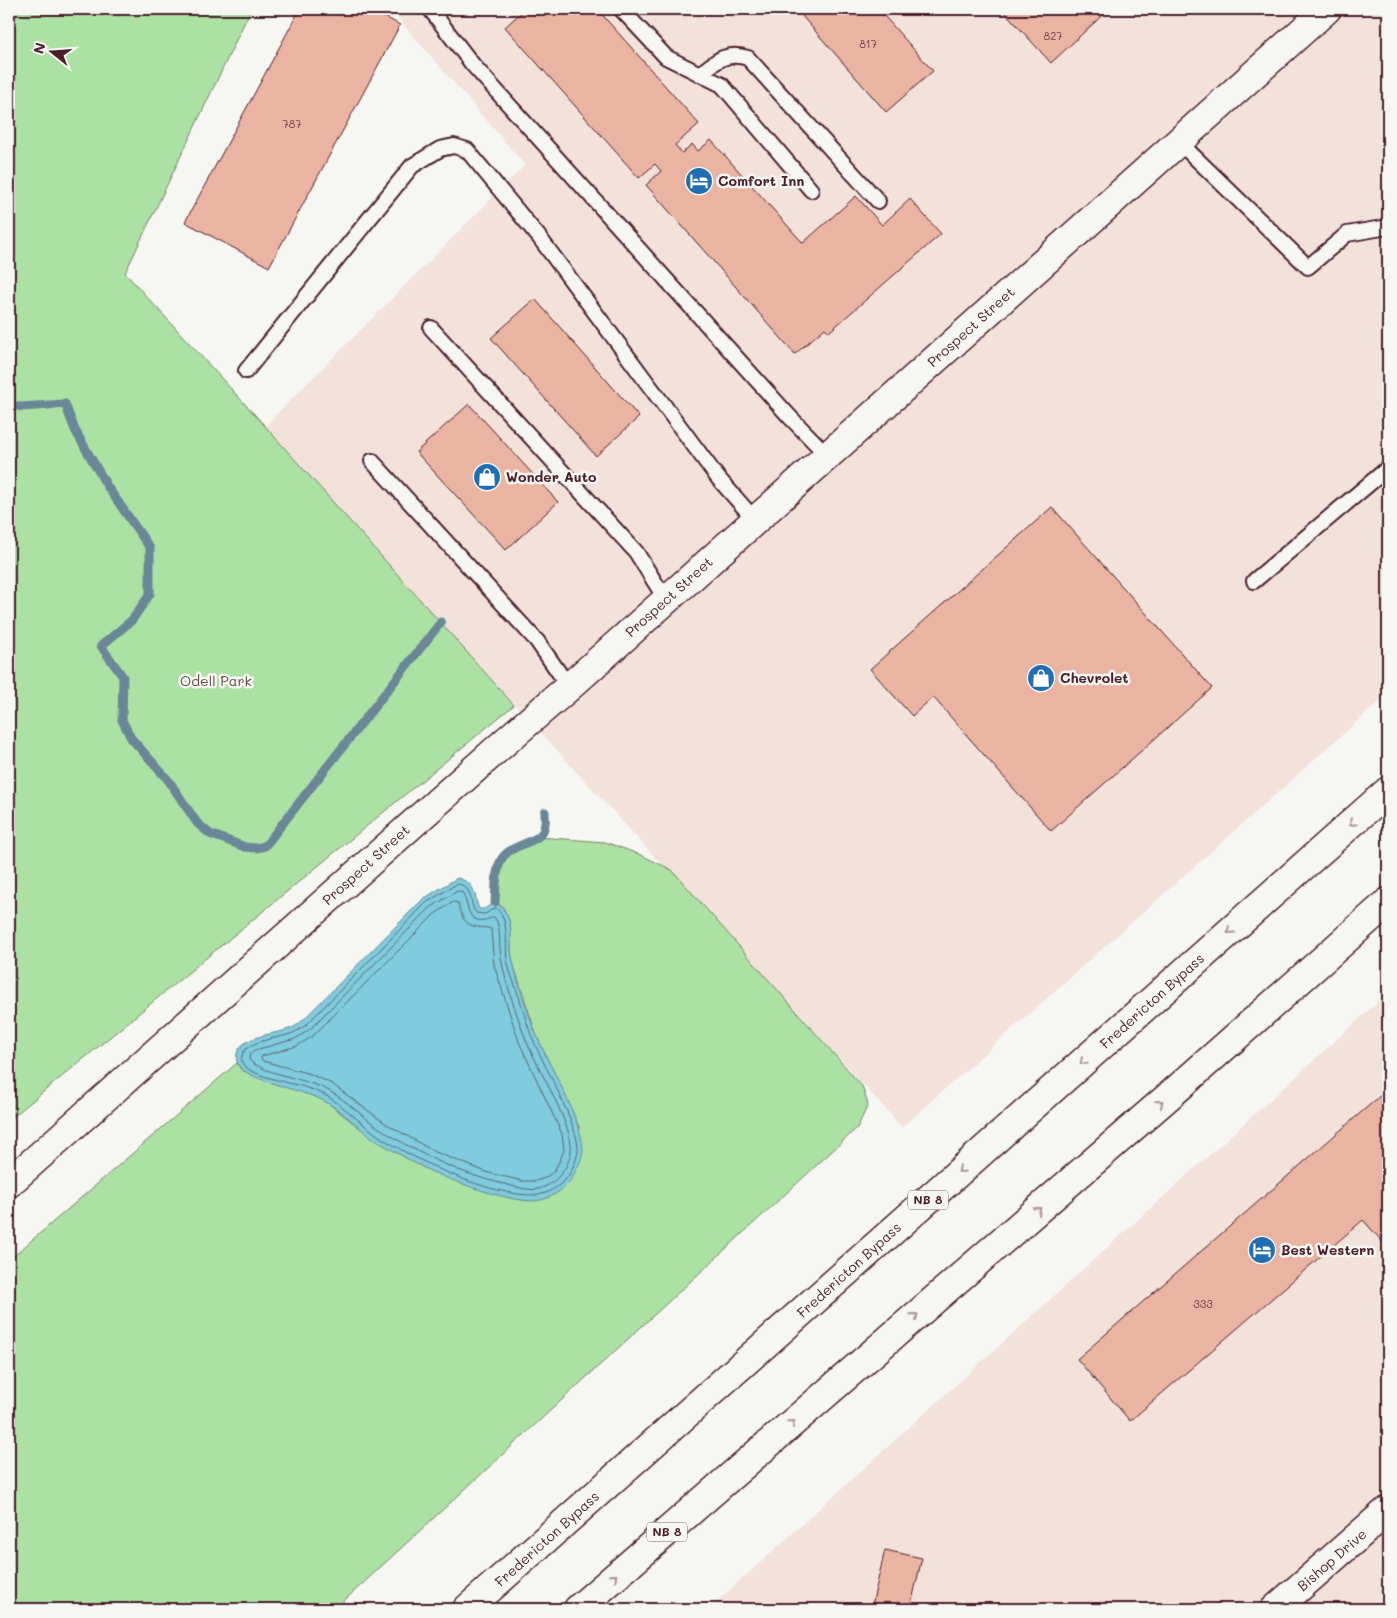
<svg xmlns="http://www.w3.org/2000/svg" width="1397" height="1618" viewBox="0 0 1397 1618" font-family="Mali,sans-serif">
<rect width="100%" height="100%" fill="#f6f6f2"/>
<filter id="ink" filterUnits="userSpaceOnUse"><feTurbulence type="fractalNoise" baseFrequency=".02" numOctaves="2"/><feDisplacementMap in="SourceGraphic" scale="10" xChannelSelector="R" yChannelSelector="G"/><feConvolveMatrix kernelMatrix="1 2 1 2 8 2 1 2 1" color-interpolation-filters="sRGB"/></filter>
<g filter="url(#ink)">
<g fill="#f3e2da">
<polygon points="390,9 1388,9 1388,694 902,1127 456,640 265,426 525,165"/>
<polygon points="1388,993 1388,1609 709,1609"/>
</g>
<g fill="#ace1a4" stroke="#7b8068">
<polygon points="9,9 251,9 125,273 265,426 514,705 9,1120"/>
<path d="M 538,837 L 605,842 L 641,855 L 672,870 L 862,1086 L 868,1105 L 857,1128 L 335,1609 L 9,1609 L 9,1260 L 237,1063 L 241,1070 L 324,1100 L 374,1139 L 425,1168 L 580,1129 L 537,1037 L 512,960 L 509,921 L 503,907 L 495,902 C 498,859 496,854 538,837 Z"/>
</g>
<path fill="#7eccdd" stroke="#698796" d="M 457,878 C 477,883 473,893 479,909 L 484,909 L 495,902 C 503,907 506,912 509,920 C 513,933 509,948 513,962 C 520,991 531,1024 544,1052 C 556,1077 583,1124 583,1151 C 582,1159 577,1169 573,1176 C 567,1187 554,1197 540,1200 C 518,1206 445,1179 424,1168 C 407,1159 390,1149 374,1139 C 357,1127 341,1109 322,1100 C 306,1091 240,1079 237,1062 C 232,1036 273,1035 289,1029 C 294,1028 298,1024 302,1021 L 423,899 Z"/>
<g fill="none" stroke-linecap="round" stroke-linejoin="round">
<g stroke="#5f6472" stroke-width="1">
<path d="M 457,884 C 473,885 469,903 476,913 L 485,914 L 495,908 C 510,915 505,947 507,961 C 510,973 515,985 519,997 C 524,1013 528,1029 535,1044 C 545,1067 580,1129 578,1151 C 577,1160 571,1172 566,1179 C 560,1186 546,1195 536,1195 C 491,1197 413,1160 376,1134 C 359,1122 343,1105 325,1095 C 318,1092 311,1089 304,1087 C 292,1083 245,1075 242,1062 C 237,1040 280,1039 293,1033 C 298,1031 302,1028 306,1025 L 426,903 Z"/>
<path d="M 458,891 L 463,893 C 470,911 468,928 494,917 C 501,925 499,939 500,949 C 502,975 517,1015 526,1040 C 536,1066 574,1127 571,1151 C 569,1168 555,1185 538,1189 C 529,1191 517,1187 508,1185 C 463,1175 419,1155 381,1129 C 363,1118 348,1101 329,1091 C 307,1078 265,1075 249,1060 L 250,1053 L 255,1050 L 295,1039 L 309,1030 L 430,908 Z"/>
<path d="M 454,902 L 458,903 C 460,915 465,926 478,927 C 483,928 487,927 491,929 L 494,965 L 519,1042 L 562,1134 L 564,1150 L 560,1160 L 554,1171 L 545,1178 L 536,1181 L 523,1181 L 489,1173 L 433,1151 L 385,1123 L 332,1084 L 310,1074 L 263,1061 L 261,1059 L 262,1056 L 297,1046 L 313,1036 L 435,914 Z"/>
</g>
<g stroke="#698796" stroke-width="9">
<polyline points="9,404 21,407 65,404 75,430 107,486 150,548 150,594 132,620 101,646 123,677 122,720 131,738 169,781 197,823 210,834 245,847 256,848 265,846 441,622"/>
<path d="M 495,902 C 496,889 495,872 501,860 C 510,843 541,844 544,828 C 546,823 545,817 545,812"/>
</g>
</g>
<g fill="#ebb3a2" stroke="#4a1f2b">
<polygon points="300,9 370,9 400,25 269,267 185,222"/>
<polygon points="525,9 597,9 699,124 675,145 682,153 692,144 698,151 711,140 803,243 856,196 882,225 910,199 941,234 829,332 825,328 795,354 646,185 661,171 655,164 639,178 505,27"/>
<polygon points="811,9 878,9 933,71 886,112 802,16"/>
<polygon points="1002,9 1109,9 1051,63"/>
<polygon points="535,299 639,417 596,456 491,338"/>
<polygon points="469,404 558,502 506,550 416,452"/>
<polygon points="1052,507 1212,688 1051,831 933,697 912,716 870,669"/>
<polygon points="1388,1089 1388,1248 1363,1220 1130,1421 1077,1359"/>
<polygon points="885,1550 922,1558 910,1609 871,1609"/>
</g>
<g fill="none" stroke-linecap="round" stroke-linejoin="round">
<g stroke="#4a1f2b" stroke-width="18">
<g id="service">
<polyline points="430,9 473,65 789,416 827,455"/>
<polyline points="621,9 666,57 722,85 811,190"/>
<path d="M 700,74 C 716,61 726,51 748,58 L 878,201"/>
<polyline points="1179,142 1308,267 1347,234 1388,227"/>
<polyline points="431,328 636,552 666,600"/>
<polyline points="246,371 412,166 440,149 454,146 467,150 539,237 718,478 755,520"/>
<polyline points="372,461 537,641 569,687"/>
<polyline points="1254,581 1388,468"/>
</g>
</g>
<g stroke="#4a1f2b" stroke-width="31">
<polyline id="tertiary" points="1275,1609 1388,1510"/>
</g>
<g stroke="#4a1f2b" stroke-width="31">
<polyline id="secondary" points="9,1183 506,741 569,687 1327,9"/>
</g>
<g stroke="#4a1f2b" stroke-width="31">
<g id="motorway">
<polyline points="467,1609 1388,791"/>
<polyline points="578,1609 1177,1089 1388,902"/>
</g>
</g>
<use href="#service" stroke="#f6f6f2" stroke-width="14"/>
<use href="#tertiary" stroke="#f6f6f2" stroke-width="28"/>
<use href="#secondary" stroke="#f6f6f2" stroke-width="28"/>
<use href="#motorway" stroke="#f6f6f2" stroke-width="28"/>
</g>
<defs><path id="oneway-chevron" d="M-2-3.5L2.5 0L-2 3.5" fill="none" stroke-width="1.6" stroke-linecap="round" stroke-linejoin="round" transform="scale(1.25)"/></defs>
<g stroke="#a99598">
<use href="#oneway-chevron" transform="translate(1352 823) rotate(138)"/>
<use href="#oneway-chevron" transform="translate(1230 931) rotate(138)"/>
<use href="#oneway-chevron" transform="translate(1083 1062) rotate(138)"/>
<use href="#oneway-chevron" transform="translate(1160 1103) rotate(-41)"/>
<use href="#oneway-chevron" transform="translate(961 1170) rotate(138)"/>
<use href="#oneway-chevron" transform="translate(1038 1210) rotate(-41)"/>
<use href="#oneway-chevron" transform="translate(915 1316) rotate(-41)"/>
<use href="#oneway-chevron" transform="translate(792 1423) rotate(-41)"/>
<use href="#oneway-chevron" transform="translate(614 1577) rotate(-41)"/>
</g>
</g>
<defs>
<g id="hotel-disc" transform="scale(1.4375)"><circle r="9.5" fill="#1f6fb2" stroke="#f6f6f2"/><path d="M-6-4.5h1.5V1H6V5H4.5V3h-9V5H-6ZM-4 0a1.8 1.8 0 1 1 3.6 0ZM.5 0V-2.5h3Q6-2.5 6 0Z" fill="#fff"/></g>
<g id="shop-disc" transform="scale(1.4375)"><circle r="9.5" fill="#1f6fb2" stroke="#f6f6f2"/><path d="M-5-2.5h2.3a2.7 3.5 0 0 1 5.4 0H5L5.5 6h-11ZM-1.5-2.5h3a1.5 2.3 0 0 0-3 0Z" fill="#fff"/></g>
</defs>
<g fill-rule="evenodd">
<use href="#hotel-disc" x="699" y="181"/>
<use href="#shop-disc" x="487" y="477"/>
<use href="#shop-disc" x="1041" y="678"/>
<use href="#hotel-disc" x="1262" y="1250"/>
</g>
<g text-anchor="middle" stroke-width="5" stroke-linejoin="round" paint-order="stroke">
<g font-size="11" fill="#724449">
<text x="1053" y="40">827</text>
<text x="868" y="48">817</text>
<text x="292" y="128">787</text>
<text x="1203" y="1308">333</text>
</g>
<g fill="#f6f6f2" stroke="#7e6067" stroke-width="1">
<rect x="908" y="1190.5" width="40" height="19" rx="4"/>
<rect x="647" y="1522.5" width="40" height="19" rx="4"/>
</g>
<g font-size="12" font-weight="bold" fill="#4a1f2b">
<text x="928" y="1204">NB 8</text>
<text x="667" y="1536">NB 8</text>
</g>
<g font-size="14" font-weight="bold" fill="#4a1f2b" stroke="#f6f6f2" text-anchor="start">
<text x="718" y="186">Comfort Inn</text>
<text x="506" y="482">Wonder Auto</text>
<text x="1060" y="683">Chevrolet</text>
<text x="1281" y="1255">Best Western</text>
</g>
<g font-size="14" fill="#4a1f2b" stroke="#f6f6f2">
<text transform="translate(971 327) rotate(-42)" y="5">Prospect Street</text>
<text transform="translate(669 597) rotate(-42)" y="5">Prospect Street</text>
<text transform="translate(366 865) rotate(-42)" y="5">Prospect Street</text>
<text transform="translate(1152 1001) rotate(-42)" y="5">Fredericton Bypass</text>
<text transform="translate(849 1270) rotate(-42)" y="5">Fredericton Bypass</text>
<text transform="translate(547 1539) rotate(-42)" y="5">Fredericton Bypass</text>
<text transform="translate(1332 1560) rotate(-41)" y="5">Bishop Drive</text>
</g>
<g font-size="14" fill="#625049" stroke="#f6f6f2">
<text x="216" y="686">Odell Park</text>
</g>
</g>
<rect width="1397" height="1618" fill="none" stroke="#f6f6f2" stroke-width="30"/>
<rect x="15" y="15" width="1367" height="1588" fill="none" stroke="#4a1f2b" stroke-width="2" filter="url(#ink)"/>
<g transform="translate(52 52) rotate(287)" stroke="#f6f6f2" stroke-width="4" paint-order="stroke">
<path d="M0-4L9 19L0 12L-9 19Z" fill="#4a1f2b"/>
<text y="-8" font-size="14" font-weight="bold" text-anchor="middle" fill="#4a1f2b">N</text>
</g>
</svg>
